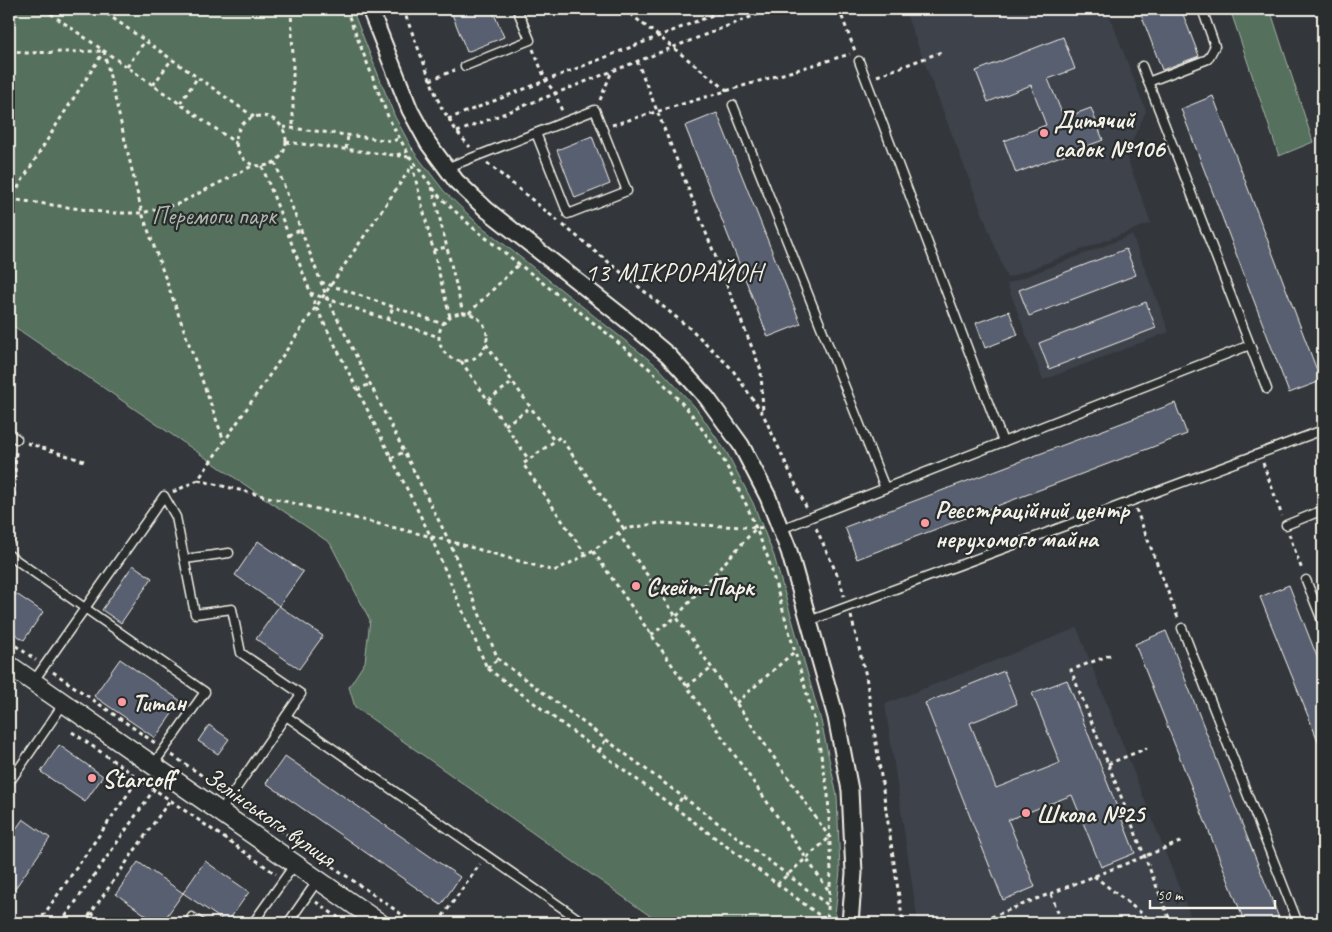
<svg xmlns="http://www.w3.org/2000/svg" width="1332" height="932" viewBox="0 0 1332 932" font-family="Caveat,sans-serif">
<rect width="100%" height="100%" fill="#33373b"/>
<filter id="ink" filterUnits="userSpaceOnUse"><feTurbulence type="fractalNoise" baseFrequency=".02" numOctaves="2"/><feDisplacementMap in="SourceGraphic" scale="10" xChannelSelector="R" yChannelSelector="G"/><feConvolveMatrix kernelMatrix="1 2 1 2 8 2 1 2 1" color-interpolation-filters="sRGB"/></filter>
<g filter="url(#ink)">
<g fill="#3e434b">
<polygon points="904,9 1107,9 1146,111 1126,155 1151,223 1007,278"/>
<polygon points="1132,235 1169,332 1043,380 1007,284"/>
<polygon points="1077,628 1193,923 918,923 885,704"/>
</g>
<g fill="#556f5d" stroke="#a4b0a2">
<polygon points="9,9 352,9 395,117 414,152 444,191 476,222 657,366 695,407 727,453 753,503 774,556 821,721 837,796 840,871 834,923 660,923 355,707 349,687 365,662 370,620 330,543 9,323"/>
<polygon points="1230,9 1270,9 1313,142 1279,156"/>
</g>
<g fill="#595e70" stroke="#f4f1e8">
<polygon points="450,9 492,9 504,37 467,52"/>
<polygon points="1139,9 1181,9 1199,56 1162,70"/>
<polygon points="1063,37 1075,69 1048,79 1064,118 1091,108 1103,140 1016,173 1004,141 1046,125 1031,85 988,102 976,71"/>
<polygon points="1213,96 1321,381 1289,393 1181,109"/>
<polygon points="717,113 801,324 768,337 685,126"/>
<polygon points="592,136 610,184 575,198 557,150"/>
<polygon points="1126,249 1136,275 1029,316 1019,290"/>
<polygon points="1146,302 1156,328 1049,369 1039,343"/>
<polygon points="1009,311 1018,335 985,348 976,323"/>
<polygon points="1175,403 1187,434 857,559 845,527"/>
<polygon points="258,541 303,572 279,606 235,575"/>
<polygon points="133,565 152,578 121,623 102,610"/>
<polygon points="1289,585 1323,672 1323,753 1260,597"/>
<polygon points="9,589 43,612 24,640 9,630"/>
<polygon points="279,606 323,636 299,669 256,639"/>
<polygon points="1166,631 1173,648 1281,923 1245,923 1135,644"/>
<polygon points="120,659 181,701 155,738 94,696"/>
<polygon points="1004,671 1017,704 970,723 996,788 1060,763 1032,693 1067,680 1135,853 1101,867 1072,795 1008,820 1035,887 1003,900 925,703"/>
<polygon points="209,725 229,739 218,754 198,741"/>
<polygon points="59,745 103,776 85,802 41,772"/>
<polygon points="285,756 460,877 441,905 266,783"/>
<polygon points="23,819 50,838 9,897 9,839"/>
<polygon points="205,861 249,892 227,923 183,893"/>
<polygon points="138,862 183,893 162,923 157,923 116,894"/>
</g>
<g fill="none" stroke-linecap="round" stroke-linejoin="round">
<g stroke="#f4f1e8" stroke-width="11">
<g id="service">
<polyline points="372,15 387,9"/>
<polyline points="859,61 1003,442"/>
<polyline points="465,66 530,40 517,9"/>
<polyline points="1142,66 1267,389"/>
<polyline points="1148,82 1208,59 1215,46 1202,9"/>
<polyline points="733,105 885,488"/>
<polyline points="446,168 595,110 627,191 568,214 536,133"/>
<polyline points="9,434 17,439"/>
<polyline points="1286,525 1323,510"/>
<polyline points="781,529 1250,345"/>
<polyline points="9,555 205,692 153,765"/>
<polyline points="185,559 229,553"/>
<polyline points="1306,580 1323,623"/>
<polyline points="809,621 1323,430"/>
<polyline points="1182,628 1298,923"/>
<polyline points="33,682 164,496 176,517 195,614 232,609 241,653 301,694 220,812"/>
<polyline points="286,716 584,923"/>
<polyline points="9,783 64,703"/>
<polyline points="188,923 192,917 201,923"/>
<polyline points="253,923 295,864"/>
<polyline points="288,923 318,880"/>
</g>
</g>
<g stroke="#f4f1e8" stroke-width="19">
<polyline id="minor" points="370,9 410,110 428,143 456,181 487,210 624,318 668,355 707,398 741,445 768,497 789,551 836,717 850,790 854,873 850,923"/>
</g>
<g stroke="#f4f1e8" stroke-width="21">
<polyline id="tertiary" points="9,665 380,923"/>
</g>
<g stroke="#f4f1e8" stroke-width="3" stroke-dasharray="4 4" stroke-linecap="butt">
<polyline points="44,9 236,143"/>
<polyline points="100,9 254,117"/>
<polyline points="291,9 293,57 293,129"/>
<polyline points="346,9 389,119 410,157 439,196 472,227 609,335 652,371 690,412 722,457 747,506 768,558 815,722 828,793 831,872 827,921"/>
<polyline points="403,9 440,105 457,132 470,147"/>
<polyline points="624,9 728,91"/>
<polyline points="839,9 855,51"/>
<polyline points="533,49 546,81 555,93 562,111"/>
<polyline points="9,50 26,53 103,51"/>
<polyline points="104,51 142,213 224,441"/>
<polyline points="637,61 761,370 763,413"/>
<polyline points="127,67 145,41"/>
<polyline points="877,76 944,51"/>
<polyline points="430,80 455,70"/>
<polyline points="153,85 172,59"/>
<polyline points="600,100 612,71"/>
<polyline points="180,103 198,77"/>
<circle cx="261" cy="141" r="25"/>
<polyline points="448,119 728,9"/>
<polyline points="612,125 850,54"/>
<polyline points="283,127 393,141 400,138"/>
<polyline points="457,132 771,9"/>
<polyline points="286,142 409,157"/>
<polyline points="346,149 348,136"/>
<polyline points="397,155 413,149"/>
<polyline points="275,162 327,298 449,541 498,659 828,905"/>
<polyline points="487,163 558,221"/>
<polyline points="412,165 450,317"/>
<polyline points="262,166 316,307 431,537 487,668 827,921"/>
<polyline points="432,187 463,313"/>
<polyline points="10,199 109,213 142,213 178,204 254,165"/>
<polyline points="9,202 57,124 104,51"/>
<polyline points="563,225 693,331 732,369 763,414 807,509"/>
<polyline points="288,235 301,230"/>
<polyline points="433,250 447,247"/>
<polyline points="321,282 443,324"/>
<polyline points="310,293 439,337"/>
<polyline points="469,313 519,264"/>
<circle cx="463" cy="337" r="24"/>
<polyline points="388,320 393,307"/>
<polyline points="486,344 555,442"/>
<polyline points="461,361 529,460"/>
<polyline points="357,390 370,384"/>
<polyline points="488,400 513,382"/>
<polyline points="505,425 531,407"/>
<polyline points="27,443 84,461"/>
<polyline points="391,458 404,452"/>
<polyline points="1263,463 1282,516"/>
<polyline points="198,480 449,541 554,571 586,555 624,529 660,523 765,528"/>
<polyline points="173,492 198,480 412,166"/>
<polyline points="1136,509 1178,618"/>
<polyline points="816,528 840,581 844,596"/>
<polyline points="618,533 830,838"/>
<polyline points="1289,534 1302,570"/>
<polyline points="12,544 16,450"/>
<polyline points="593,551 829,891"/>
<polyline points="586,555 523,464 560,437 624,529"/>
<polyline points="851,616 866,676 903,923"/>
<polyline points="651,635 676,617 756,528"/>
<polyline points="9,641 36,660"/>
<polyline points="1110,655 1071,670 1171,923"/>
<polyline points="487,668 498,659"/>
<polyline points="53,672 155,743"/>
<polyline points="687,686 712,668"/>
<polyline points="736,703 794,652"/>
<polyline points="72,732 276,874"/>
<polyline points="599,751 606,739"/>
<polyline points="172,755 223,790"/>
<polyline points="1108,764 1147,748"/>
<polyline points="240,802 414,923"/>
<polyline points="675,808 683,796"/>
<polyline points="1094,876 1154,923"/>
<polyline points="777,884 829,838"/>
<polyline points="1051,894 1062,923"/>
<polyline points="316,902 346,923"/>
<polyline points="91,913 105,923"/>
<polyline points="38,923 139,778"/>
<polyline points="61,923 155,788"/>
<polyline points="84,923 170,800"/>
<polyline points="438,923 480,864"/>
<polyline points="976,923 1183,841"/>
</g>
<use href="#service" stroke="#2a2d2e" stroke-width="8"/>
<use href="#minor" stroke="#2a2d2e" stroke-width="15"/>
<use href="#tertiary" stroke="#2a2d2e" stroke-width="18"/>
</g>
</g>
<g fill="#ff9aa2" stroke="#2a2d2e" stroke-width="2">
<circle cx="1044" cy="133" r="5"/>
<circle cx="925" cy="523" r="5"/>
<circle cx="636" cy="586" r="5"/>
<circle cx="122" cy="702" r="5"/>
<circle cx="92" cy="778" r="5"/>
<circle cx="1026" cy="813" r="5"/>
</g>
<g text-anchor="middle" stroke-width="4.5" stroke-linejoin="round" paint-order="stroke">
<g font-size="25" font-weight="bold" fill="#f4f1e8" stroke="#2a2d2e" text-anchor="start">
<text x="1054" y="128">Дитячий<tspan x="1054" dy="29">садок №106</tspan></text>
<text x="935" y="518">Реєстраційний центр<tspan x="935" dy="29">нерухомого майна</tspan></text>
<text x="646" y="595">Скейт-Парк</text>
<text x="132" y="711">Титан</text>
<text x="102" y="787">Starcoff</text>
<text x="1036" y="822">Школа №25</text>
</g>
<g font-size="25" fill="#acb6a9" stroke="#2a2d2e">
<text x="214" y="224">Перемоги парк</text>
</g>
<g font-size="25" fill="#f4f1e8" stroke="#2a2d2e">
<text transform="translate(270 816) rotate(35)" y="9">Зелінського вулиця</text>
</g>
<g font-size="26" letter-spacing="1" fill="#f4f1e8" stroke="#2a2d2e">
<text x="674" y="281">13 МІКРОРАЙОН</text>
</g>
</g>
<rect width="1332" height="932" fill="none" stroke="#2a2d2e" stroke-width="30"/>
<rect x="15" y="15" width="1302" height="902" fill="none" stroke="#f4f1e8" stroke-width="2" filter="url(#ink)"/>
<path d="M1150 900v8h125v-8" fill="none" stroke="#f4f1e8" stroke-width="2.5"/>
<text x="1157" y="900" font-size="15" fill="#f4f1e8" stroke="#2a2d2e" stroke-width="4" paint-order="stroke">50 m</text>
</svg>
